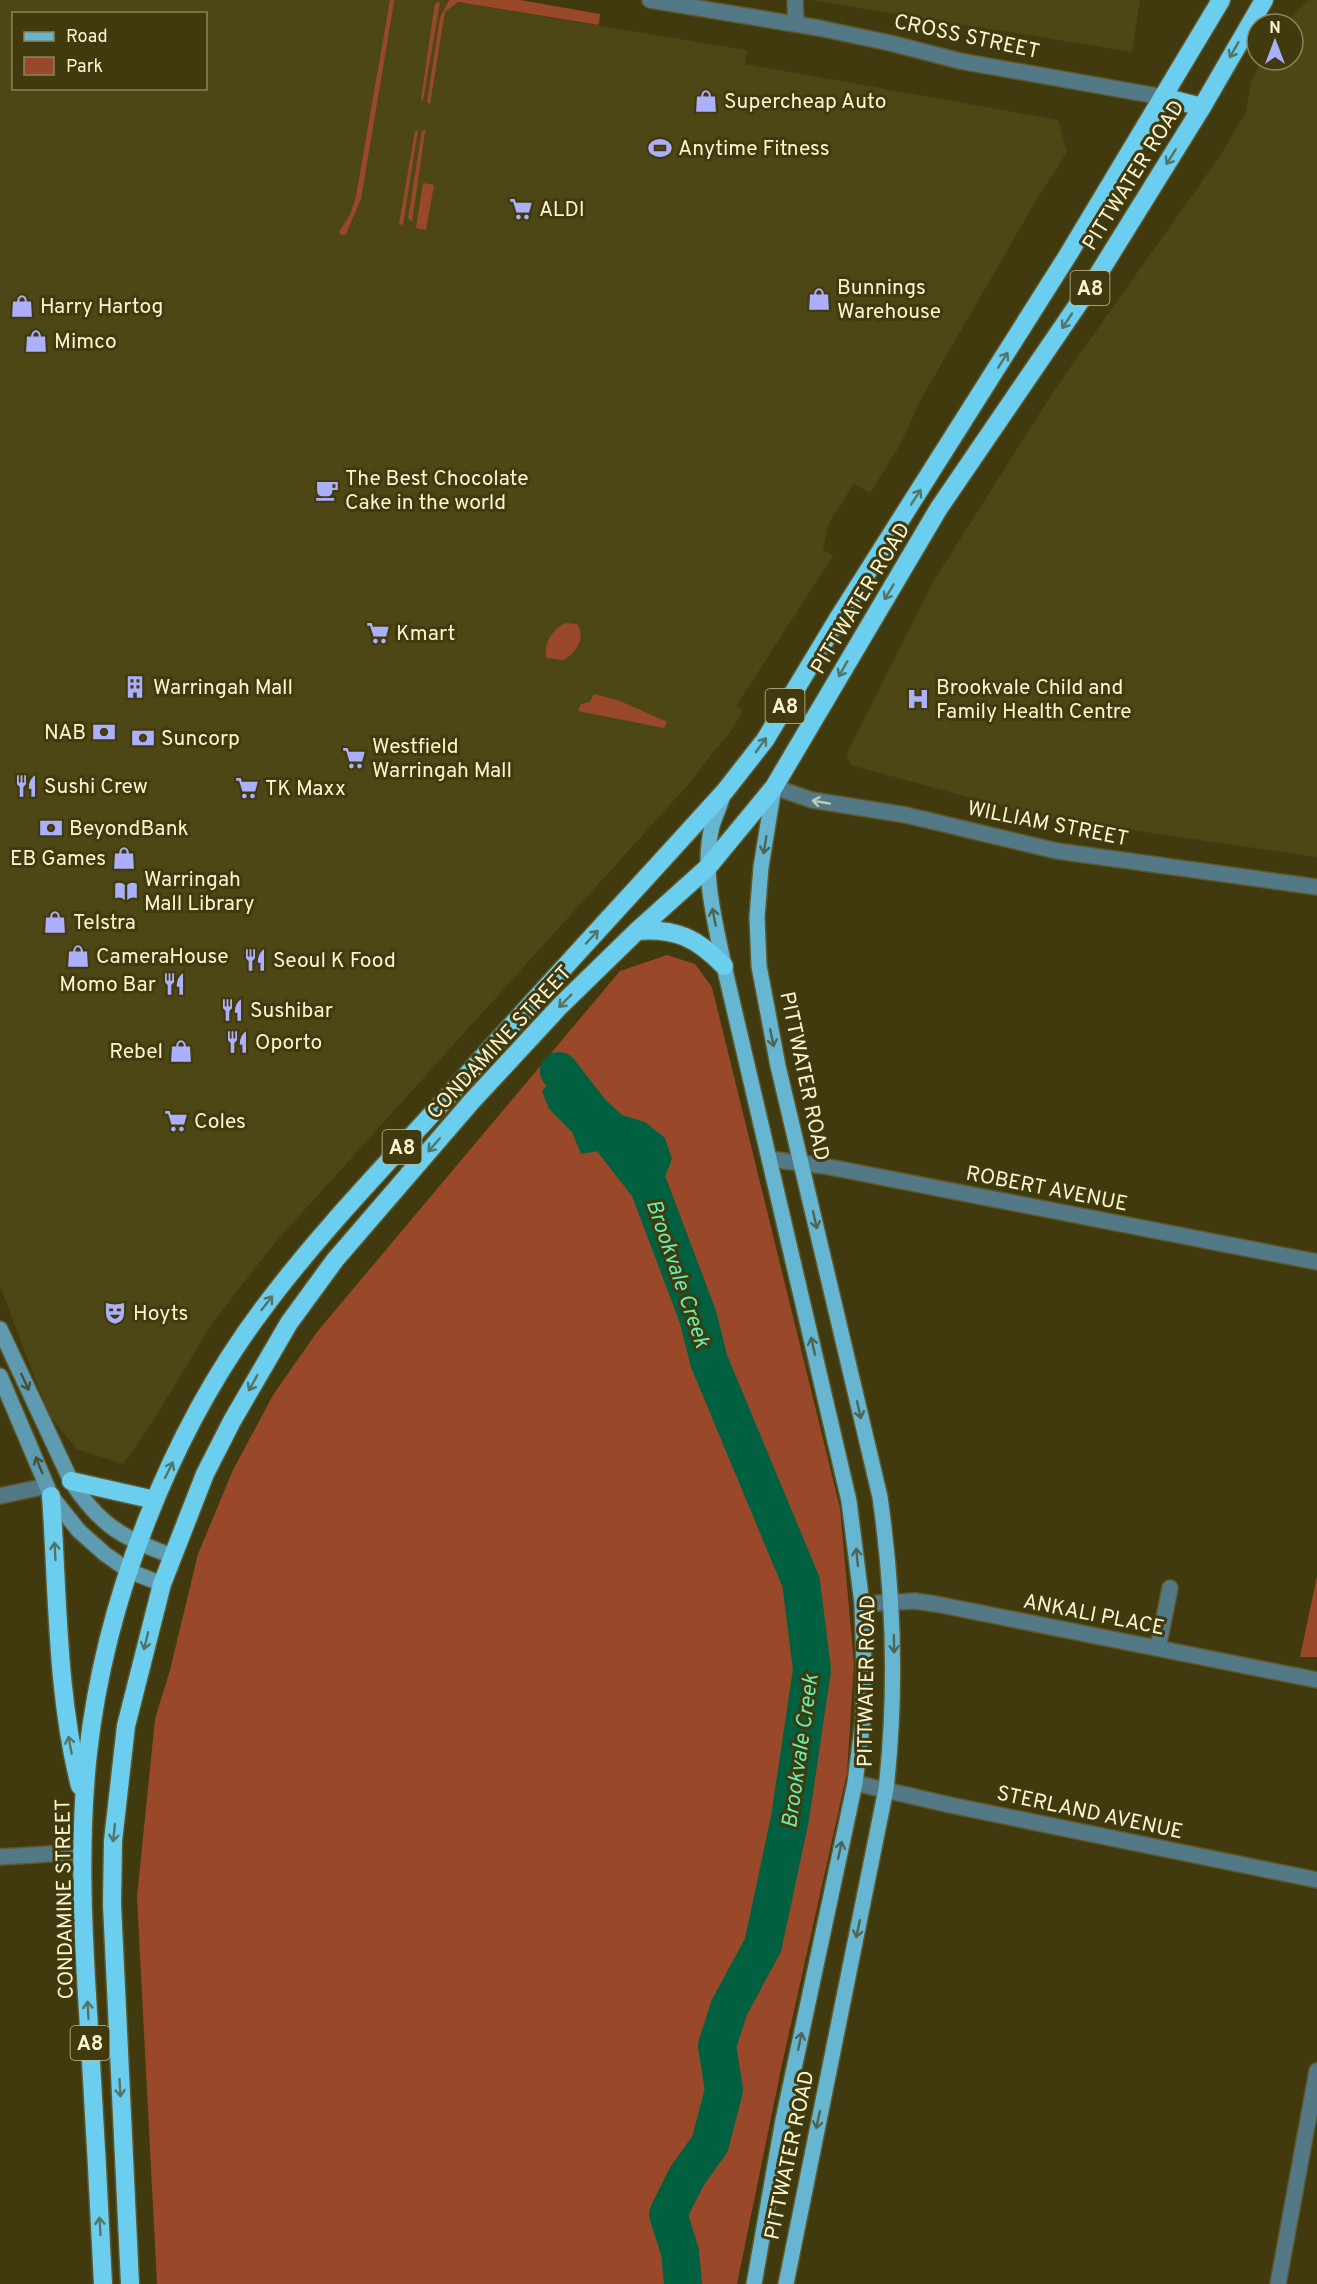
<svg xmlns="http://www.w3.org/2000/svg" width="1317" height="2284" viewBox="0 0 1317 2284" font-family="Overpass,sans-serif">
<rect width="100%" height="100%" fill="#403a0e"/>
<g fill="#4d4715" fill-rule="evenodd">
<path d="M 0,0 L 443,0 L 747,50 L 745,64 L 1058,120 L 1067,152 L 1037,199 L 920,401 L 900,445 L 870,493 L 854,484 L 829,522 L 823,550 L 833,556 L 736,706 L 743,711 L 732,729 L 686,787 L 272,1246 L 212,1324 L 148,1429 L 123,1464 L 77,1449 L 49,1415 L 0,1286 ZM 14,14 L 206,14 L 206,88 L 14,88 Z"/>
<polygon points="810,0 1140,0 1132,52"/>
<polygon points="1309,0 1317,0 1317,857 1041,817 851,765 846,755 933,582 1055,389 1220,156 1246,112 1251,83 1261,60 1293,60 1293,24 1284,24"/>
</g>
<g fill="#994929">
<polygon points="390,0 394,0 394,2 361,199 346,234 341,235 339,232 350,215 356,196"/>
<polygon points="449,0 520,0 600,14 599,25 458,2 445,12 430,104 427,102 440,18"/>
<polygon points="440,2 423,101 421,99 435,3"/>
<polygon points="418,130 403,225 399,224 415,131"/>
<polygon points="426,130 425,132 412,222 408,218 422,131"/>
<polygon points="423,183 434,185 426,230 416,228"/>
<path d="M 566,623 L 577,624 C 587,636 575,655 563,660 L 547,658 C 542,645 553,628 566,623 Z"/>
<polygon points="594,694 620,701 667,722 664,728 578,711 581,704 590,702"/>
<polygon points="667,955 695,964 712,987 840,1508 854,1664 847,1773 781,2069 737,2284 157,2284 137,1897 155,1719 170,1670 198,1554 233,1470 273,1395 317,1332 620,971"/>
<polygon points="1317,1576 1317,1657 1300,1657"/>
</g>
<polygon fill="#00603f" points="569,1062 577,1066 598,1093 622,1115 645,1122 665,1138 672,1159 661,1187 645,1200 612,1152 604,1150 581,1154 572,1132 549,1109 542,1091"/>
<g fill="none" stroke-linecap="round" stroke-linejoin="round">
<polyline stroke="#00603f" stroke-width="38" points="559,1071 649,1187 698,1317 709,1361 801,1582 812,1670 790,1818 763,1945 729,2008 717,2046 724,2090 710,2144 687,2176 668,2214 680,2252 683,2284"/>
<g stroke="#5e582d" stroke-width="18">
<g id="street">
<polyline points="650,0 819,28 890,43 960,61 1163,97"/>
<polyline points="795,0 796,24"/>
<polyline points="774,787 812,800 906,815 1057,851 1317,887"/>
<polyline points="769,1159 824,1166 1317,1262"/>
<polyline points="0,1496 47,1486"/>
<polyline points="862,1604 915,1601 936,1604 1317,1680"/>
<polyline points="1158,1648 1170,1588"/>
<polyline points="855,1783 950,1805 1317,1880"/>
<polyline points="0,1857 82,1852"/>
<polyline points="1278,2284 1317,2071"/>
</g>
</g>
<g stroke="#5e582d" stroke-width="18">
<g id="secondary">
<path d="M 0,1329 L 71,1481 C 100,1526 124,1539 173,1556"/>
<polyline points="0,1376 51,1496 79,1531 105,1554 129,1571 162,1584"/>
</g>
</g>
<g stroke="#5e582d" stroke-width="18">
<g id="primary">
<path d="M 774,787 L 761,867 L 757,917 L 759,966 L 778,1066 L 880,1497 C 894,1595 897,1691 886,1789 L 786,2284"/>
<path d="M 723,795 C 720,806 715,816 712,826 C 701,872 715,921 724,966 L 849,1501 L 862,1604 L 864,1664 L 863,1719 L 855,1783 L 783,2120 L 754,2284"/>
</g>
</g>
<g stroke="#5e582d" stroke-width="21">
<g id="highway">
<polyline points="1163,97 1202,107"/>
<path d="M 637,931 C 676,928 697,938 724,966"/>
<polyline points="71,1481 155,1500"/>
<path d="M 51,1496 C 58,1592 56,1692 80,1786"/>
<path d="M 103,2284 C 99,2198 94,2113 89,2027 C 83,1936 78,1844 88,1753 C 105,1600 170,1433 262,1310 C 316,1237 381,1170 442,1103 C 535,998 631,895 725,791 L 765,740 L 839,617 L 1068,255 L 1221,0"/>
<polyline points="130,2284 112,1904 113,1841 126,1726 162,1584 205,1474 232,1421 289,1323 335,1260 472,1101 560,1006 637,931 708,867 774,787 939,508 1094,281 1202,107 1264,0"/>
</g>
</g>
<use href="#street" stroke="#547986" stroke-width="15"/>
<use href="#secondary" stroke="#5f9bb0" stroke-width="15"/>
<use href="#primary" stroke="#66b6d1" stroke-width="15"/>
<use href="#highway" stroke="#6cceee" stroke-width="18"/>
</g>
<defs><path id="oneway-shaft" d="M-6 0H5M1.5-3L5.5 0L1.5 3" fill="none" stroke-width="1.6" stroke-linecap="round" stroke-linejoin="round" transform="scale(1.5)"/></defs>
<g stroke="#527568">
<use href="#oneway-shaft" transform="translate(1234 50) rotate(120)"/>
<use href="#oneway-shaft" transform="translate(1171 157) rotate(122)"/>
<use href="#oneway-shaft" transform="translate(1067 321) rotate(124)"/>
<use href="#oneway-shaft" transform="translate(1003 360) rotate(-58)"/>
<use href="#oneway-shaft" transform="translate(916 497) rotate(-57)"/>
<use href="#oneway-shaft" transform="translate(889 592) rotate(121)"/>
<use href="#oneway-shaft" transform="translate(843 669) rotate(120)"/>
<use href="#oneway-shaft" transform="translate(761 745) rotate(-54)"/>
<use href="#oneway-shaft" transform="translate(592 937) rotate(-47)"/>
<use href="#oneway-shaft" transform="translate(565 1001) rotate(135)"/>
<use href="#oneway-shaft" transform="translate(434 1145) rotate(131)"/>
<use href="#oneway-shaft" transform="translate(267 1303) rotate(-52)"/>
<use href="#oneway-shaft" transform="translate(253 1383) rotate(119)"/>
<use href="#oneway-shaft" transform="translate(169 1470) rotate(-64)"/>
<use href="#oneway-shaft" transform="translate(55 1551) rotate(-93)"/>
<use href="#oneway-shaft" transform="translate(146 1641) rotate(104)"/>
<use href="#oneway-shaft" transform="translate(70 1745) rotate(-101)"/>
<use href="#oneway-shaft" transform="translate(114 1833) rotate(96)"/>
<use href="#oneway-shaft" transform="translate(88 2010) rotate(-93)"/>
<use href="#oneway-shaft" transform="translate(120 2088) rotate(87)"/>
<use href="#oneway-shaft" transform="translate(100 2226) rotate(-93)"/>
</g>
<use stroke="#c1cab5" href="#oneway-shaft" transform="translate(821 802) rotate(-170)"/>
<g stroke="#4d6552">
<use href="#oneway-shaft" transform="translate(765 845) rotate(99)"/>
<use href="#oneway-shaft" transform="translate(714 917) rotate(-101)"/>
<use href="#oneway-shaft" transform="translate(772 1038) rotate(78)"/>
<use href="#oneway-shaft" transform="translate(815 1220) rotate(77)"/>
<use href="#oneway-shaft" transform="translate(813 1346) rotate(-103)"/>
<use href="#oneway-shaft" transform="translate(859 1410) rotate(77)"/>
<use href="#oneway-shaft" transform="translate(857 1557) rotate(-96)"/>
<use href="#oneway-shaft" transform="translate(894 1644) rotate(89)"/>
<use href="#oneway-shaft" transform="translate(840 1850) rotate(-78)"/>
<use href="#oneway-shaft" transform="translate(858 1929) rotate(102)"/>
<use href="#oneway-shaft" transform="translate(800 2041) rotate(-78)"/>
<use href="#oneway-shaft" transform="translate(818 2120) rotate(102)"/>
</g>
<g stroke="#485236">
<use href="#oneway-shaft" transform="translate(25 1382) rotate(65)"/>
<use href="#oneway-shaft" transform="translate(39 1465) rotate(-112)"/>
</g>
<defs>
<g id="shop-bare" transform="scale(1.8)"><path d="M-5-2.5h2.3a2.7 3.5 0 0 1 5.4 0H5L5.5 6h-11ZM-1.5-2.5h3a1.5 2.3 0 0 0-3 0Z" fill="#acaffb" stroke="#403a0e" stroke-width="2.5" paint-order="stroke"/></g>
<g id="stadium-bare" transform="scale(1.8)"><path d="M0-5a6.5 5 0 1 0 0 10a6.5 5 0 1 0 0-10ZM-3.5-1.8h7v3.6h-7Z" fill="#acaffb" stroke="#403a0e" stroke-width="2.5" paint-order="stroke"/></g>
<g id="supermarket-bare" transform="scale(1.8)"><path d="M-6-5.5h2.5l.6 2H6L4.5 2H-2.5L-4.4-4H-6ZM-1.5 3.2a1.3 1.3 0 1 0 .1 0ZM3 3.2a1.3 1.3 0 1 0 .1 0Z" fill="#acaffb" stroke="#403a0e" stroke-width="2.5" paint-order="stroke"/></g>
<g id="cafe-bare" transform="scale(1.8)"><path d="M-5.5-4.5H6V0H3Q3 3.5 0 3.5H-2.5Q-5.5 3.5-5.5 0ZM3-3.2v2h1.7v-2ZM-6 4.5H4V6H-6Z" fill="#acaffb" stroke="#403a0e" stroke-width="2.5" paint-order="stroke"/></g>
<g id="building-bare" transform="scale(1.8)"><path d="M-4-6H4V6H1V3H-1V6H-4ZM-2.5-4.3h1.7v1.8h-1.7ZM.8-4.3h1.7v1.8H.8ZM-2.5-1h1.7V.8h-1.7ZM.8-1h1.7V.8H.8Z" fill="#acaffb" stroke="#403a0e" stroke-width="2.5" paint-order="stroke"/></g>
<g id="hospital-bare" transform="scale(1.8)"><path d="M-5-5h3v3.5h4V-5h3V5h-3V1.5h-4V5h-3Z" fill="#acaffb" stroke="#403a0e" stroke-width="2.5" paint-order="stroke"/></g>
<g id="bank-bare" transform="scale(1.8)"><path d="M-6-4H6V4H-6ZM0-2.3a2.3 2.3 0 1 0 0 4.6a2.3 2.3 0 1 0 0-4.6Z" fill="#acaffb" stroke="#403a0e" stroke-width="2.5" paint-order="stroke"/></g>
<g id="restaurant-bare" transform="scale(1.8)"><path d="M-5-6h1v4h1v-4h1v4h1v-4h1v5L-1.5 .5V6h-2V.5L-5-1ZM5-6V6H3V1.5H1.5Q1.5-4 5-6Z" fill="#acaffb" stroke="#403a0e" stroke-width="2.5" paint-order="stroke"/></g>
<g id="library-bare" transform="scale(1.8)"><path d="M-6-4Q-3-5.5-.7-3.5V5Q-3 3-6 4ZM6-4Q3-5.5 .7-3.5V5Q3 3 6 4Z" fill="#acaffb" stroke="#403a0e" stroke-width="2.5" paint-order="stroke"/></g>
<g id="theatre-bare" transform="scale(1.8)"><path d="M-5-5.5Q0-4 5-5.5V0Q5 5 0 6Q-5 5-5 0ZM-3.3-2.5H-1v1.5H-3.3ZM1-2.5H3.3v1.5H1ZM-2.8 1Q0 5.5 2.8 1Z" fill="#acaffb" stroke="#403a0e" stroke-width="2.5" paint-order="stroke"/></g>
</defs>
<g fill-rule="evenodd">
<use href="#shop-bare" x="706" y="101"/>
<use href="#stadium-bare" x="660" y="148"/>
<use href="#supermarket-bare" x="521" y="209"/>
<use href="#shop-bare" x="819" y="299"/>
<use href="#shop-bare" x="22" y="306"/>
<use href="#shop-bare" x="36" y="341"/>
<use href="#cafe-bare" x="327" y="490"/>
<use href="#supermarket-bare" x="378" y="633"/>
<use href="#building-bare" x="135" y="687"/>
<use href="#hospital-bare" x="918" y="699"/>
<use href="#bank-bare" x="104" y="732"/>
<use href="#bank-bare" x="143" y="738"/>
<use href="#supermarket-bare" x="354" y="758"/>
<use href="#restaurant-bare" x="26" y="786"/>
<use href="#supermarket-bare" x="247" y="788"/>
<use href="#bank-bare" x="51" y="828"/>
<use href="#shop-bare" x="124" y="858"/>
<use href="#library-bare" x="126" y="891"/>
<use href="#shop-bare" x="55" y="922"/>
<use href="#shop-bare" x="78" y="956"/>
<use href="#restaurant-bare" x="255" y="960"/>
<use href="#restaurant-bare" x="174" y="984"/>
<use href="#restaurant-bare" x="232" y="1010"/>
<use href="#restaurant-bare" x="237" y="1042"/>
<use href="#shop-bare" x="181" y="1051"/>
<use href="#supermarket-bare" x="176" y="1121"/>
<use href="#theatre-bare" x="115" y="1313"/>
</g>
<g text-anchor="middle" stroke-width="6" stroke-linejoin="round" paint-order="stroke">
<g fill="#403a0e" stroke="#c3be95" stroke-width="1.5">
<rect x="1070.5" y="271" width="39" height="34" rx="4.5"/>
<rect x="765.5" y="689" width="39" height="34" rx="4.5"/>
<rect x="382.5" y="1130" width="39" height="34" rx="4.5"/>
<rect x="70.5" y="2026" width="39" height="34" rx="4.5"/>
</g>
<g font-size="20" font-weight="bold" fill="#fbf6cf">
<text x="1090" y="295">A8</text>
<text x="785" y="713">A8</text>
<text x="402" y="1154">A8</text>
<text x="90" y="2050">A8</text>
</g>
<g font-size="21" fill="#fbf6cf" stroke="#403a0e">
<text transform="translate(967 36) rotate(12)" y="7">CROSS STREET</text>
<text transform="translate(1133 175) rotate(-58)" y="7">PITTWATER ROAD</text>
<text transform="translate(860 598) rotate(-59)" y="7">PITTWATER ROAD</text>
<text transform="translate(1048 823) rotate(11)" y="7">WILLIAM STREET</text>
<text transform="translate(499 1042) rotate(-47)" y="7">CONDAMINE STREET</text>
<text transform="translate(805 1076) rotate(78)" y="7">PITTWATER ROAD</text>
<text transform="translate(1047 1188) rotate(11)" y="7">ROBERT AVENUE</text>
<text transform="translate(1094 1614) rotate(11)" y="7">ANKALI PLACE</text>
<text transform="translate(866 1681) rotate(-89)" y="7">PITTWATER ROAD</text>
<text transform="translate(1090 1812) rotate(12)" y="7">STERLAND AVENUE</text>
<text transform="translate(64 1899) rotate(-91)" y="7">CONDAMINE STREET</text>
<text transform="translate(789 2155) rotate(-78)" y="7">PITTWATER ROAD</text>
</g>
<g font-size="21" fill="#fbf6cf" stroke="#403a0e" text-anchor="start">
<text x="724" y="108">Supercheap Auto</text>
<text x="678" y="155">Anytime Fitness</text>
<text x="539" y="216">ALDI</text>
<text x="837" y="294">Bunnings<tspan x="837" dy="24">Warehouse</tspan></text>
<text x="40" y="313">Harry Hartog</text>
<text x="54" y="348">Mimco</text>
<text x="345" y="485">The Best Chocolate<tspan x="345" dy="24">Cake in the world</tspan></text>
<text x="396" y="640">Kmart</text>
<text x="153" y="694">Warringah Mall</text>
<text x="936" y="694">Brookvale Child and<tspan x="936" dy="24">Family Health Centre</tspan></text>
<text x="86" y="739" text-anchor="end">NAB</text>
<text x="161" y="745">Suncorp</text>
<text x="372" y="753">Westfield<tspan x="372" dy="24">Warringah Mall</tspan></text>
<text x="44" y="793">Sushi Crew</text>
<text x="265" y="795">TK Maxx</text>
<text x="69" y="835">BeyondBank</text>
<text x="106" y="865" text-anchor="end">EB Games</text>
<text x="144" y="886">Warringah<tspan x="144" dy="24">Mall Library</tspan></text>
<text x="73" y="929">Telstra</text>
<text x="96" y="963">CameraHouse</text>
<text x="273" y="967">Seoul K Food</text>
<text x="156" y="991" text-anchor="end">Momo Bar</text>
<text x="250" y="1017">Sushibar</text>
<text x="255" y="1049">Oporto</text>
<text x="163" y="1058" text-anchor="end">Rebel</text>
<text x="194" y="1128">Coles</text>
<text x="133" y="1320">Hoyts</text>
</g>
<g font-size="22" font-style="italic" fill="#61efb2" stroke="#403a0e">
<text transform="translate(679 1273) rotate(71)" y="8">Brookvale Creek</text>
<text transform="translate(799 1751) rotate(-82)" y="8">Brookvale Creek</text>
</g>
</g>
<rect x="12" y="12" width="195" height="78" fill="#403a0e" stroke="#8b855b" stroke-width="1.5"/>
<rect x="24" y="32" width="30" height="9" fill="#66b6d1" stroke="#8b855b" stroke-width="1.5"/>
<text x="66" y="42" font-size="18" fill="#fbf6cf">Road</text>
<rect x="24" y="57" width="30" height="18" fill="#994929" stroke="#8b855b" stroke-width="1.5"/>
<text x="66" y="72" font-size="18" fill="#fbf6cf">Park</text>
<g transform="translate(1275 42)"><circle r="28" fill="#403a0e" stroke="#8b855b" stroke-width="1.5"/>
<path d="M0-4.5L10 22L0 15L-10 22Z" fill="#acaffb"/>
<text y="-9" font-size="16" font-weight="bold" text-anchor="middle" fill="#fbf6cf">N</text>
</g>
</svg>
